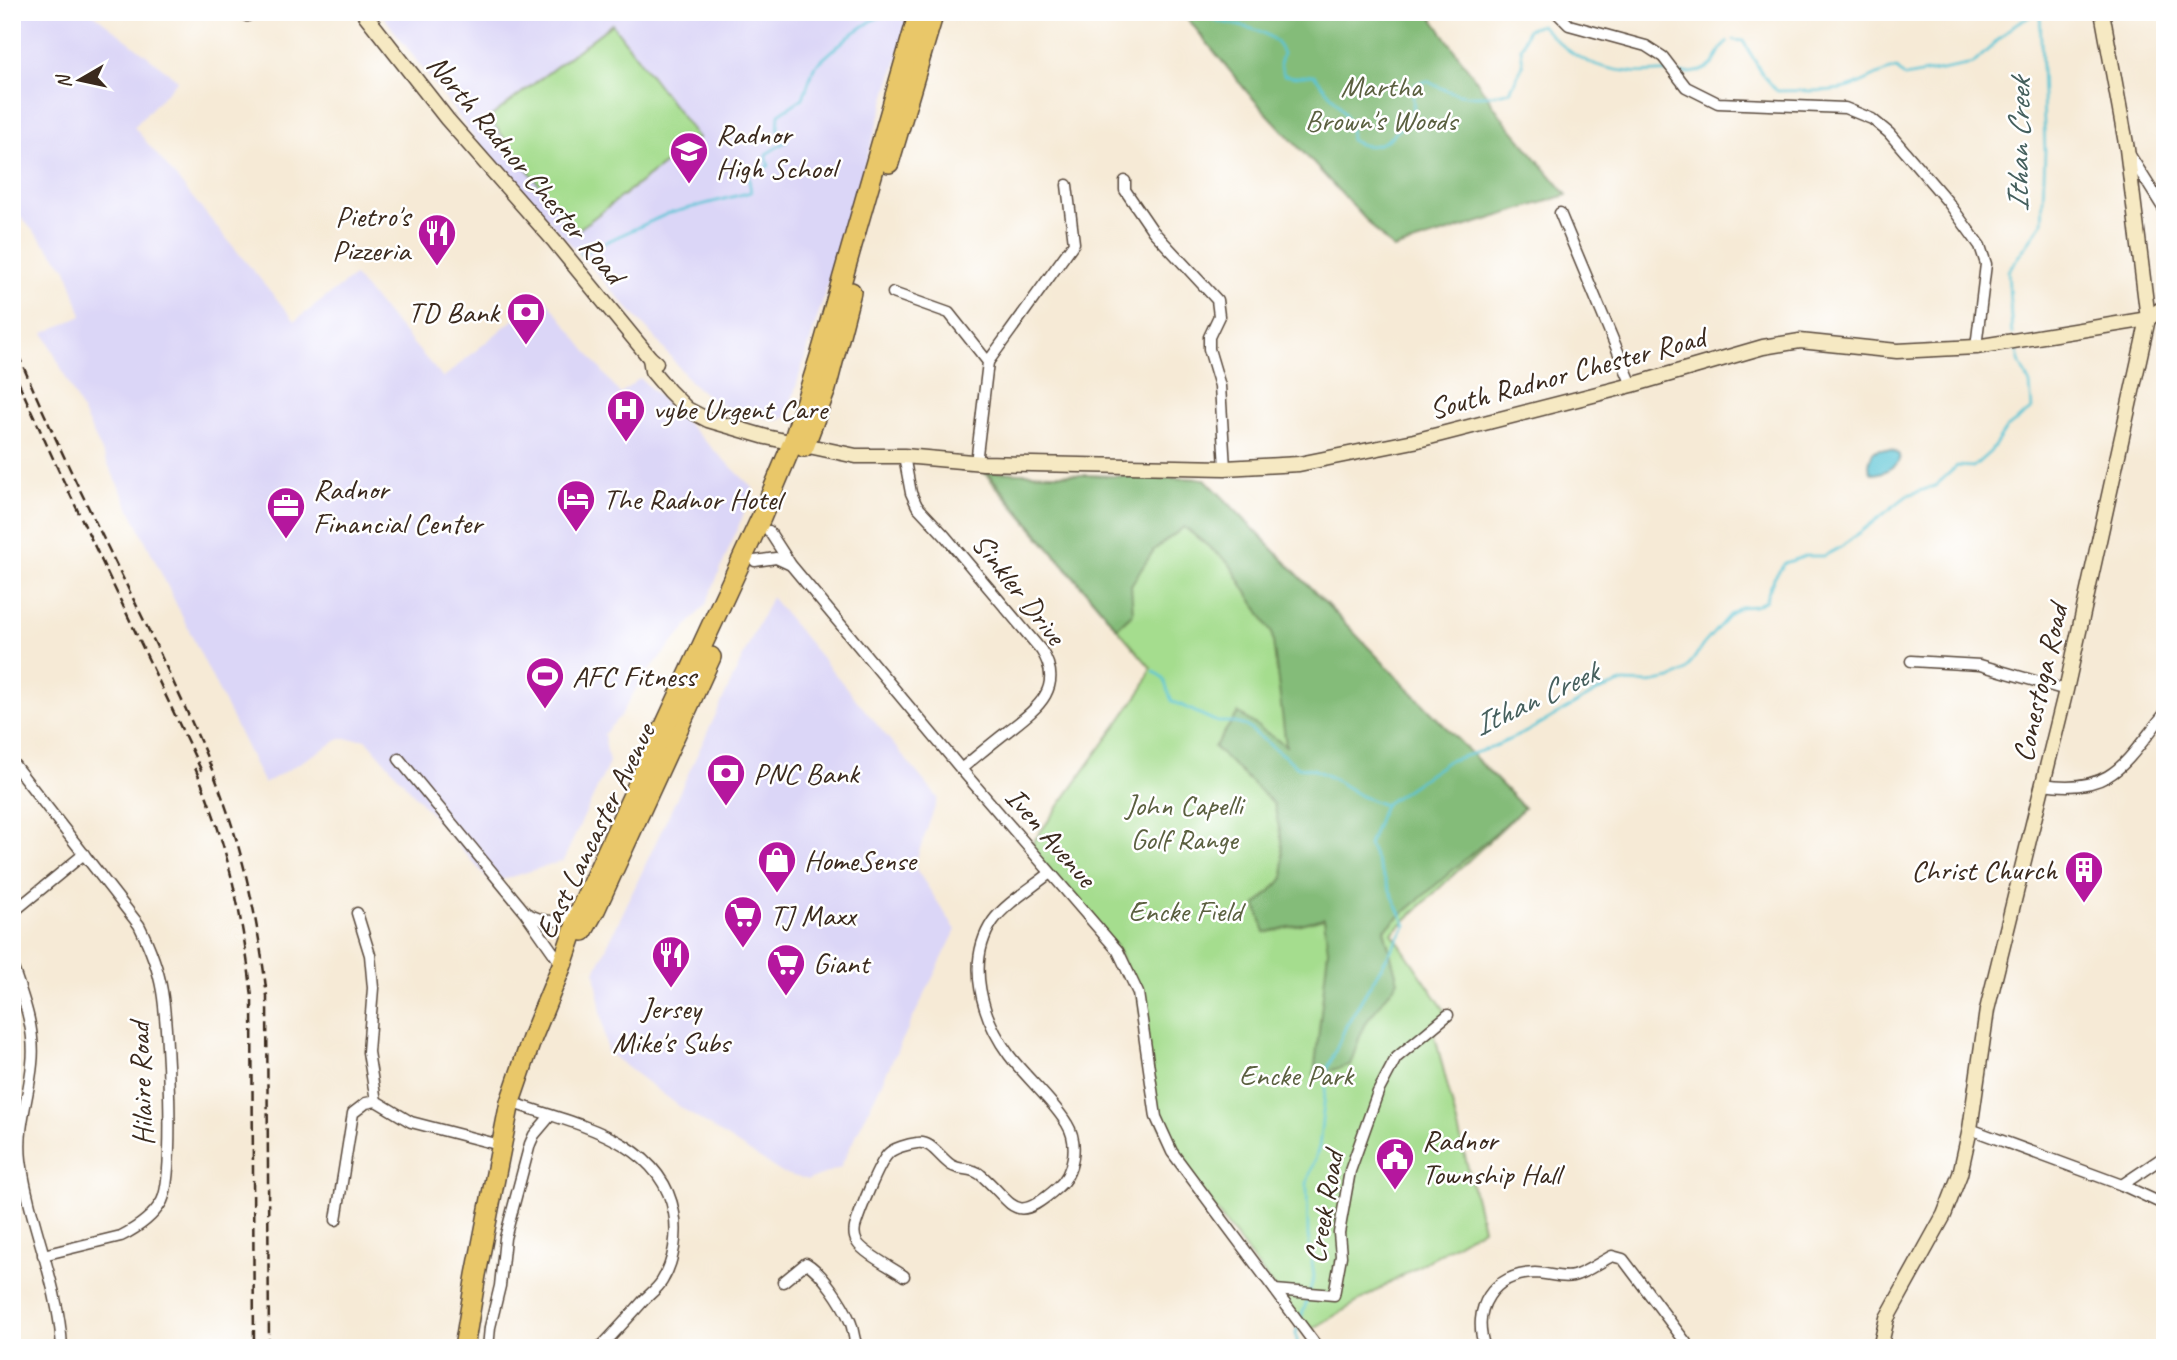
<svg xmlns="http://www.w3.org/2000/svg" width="2177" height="1360" viewBox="0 0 2177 1360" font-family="Caveat,sans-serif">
<rect width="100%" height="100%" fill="#fff"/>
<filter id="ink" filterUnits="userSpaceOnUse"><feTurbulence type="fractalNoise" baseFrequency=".0143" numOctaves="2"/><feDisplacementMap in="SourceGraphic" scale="14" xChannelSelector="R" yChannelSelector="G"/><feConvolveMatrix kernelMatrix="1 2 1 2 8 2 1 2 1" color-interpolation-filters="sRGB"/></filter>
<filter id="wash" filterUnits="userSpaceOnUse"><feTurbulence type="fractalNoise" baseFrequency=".00686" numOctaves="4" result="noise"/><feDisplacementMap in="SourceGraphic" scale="28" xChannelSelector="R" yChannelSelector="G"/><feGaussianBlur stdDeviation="1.57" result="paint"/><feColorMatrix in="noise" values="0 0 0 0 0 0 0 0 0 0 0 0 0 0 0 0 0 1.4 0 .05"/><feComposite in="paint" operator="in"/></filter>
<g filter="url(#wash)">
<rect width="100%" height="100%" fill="#f6ead6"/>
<g fill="#dbd6f7">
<polygon points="12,12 91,12 178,80 134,127 295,321 354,276 443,378 543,295 620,394 640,378 754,489 706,604 641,680 621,715 604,734 609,763 563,861 491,883 366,739 340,739 264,784 44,333 82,316 67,269 12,207"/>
<polygon points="380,12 912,12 787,416 777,421 726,407 713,401 691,382 655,338 474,137"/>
<polygon points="771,597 938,798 914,866 956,930 840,1168 808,1180 782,1173 683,1109 607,1052 595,972"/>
</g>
<g fill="#a5dd8e" stroke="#708456" stroke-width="2">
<polygon points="612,24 698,138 575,232 489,118"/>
<polygon points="984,472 1205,479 1524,808 1392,933 1448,1015 1433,1028 1483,1228 1307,1332 1172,1152 1156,1117 1138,993 1118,951 1029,848 1143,688 1151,668"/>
</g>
<g fill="#84bc79" stroke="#60734c" stroke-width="2">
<polygon points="1182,12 1428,12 1504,120 1567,195 1393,249 1248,93"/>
<polygon points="987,472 1205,479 1524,808 1384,930 1398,981 1364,1025 1350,1065 1314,1075 1328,950 1324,918 1265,933 1256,905 1284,878 1282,841 1274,804 1214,747 1238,713 1286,746 1272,633 1229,563 1184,527 1154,550 1131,585 1133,613 1117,628"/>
</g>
<path fill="#5bc5d5" stroke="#4b787a" stroke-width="2" d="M 1879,449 C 1912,448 1901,471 1873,474 C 1866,468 1870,459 1873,452 Z"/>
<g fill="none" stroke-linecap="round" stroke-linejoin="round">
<g stroke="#5bc5d5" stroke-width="2.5">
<path d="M 1190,12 C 1202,16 1214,20 1227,23 C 1250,29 1272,29 1283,53 L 1280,64 L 1284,75 L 1295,77 L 1314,75 C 1331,97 1351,111 1351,140 C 1378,157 1397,133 1414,113 L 1413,98 L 1416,84 L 1427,81 C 1455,97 1479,100 1510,91 L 1523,65 L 1521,48 L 1528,29 L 1541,25 C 1569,55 1589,68 1631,72 C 1643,74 1656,71 1669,72"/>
<path d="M 1734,40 L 1743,41 L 1763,75 L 1777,91 C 1800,90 1828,93 1850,87 C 1867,82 1881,70 1897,69 L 1905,77 L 1973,64 L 2014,25 L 2038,13"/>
<path d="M 1679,73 C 1691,74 1708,72 1715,61 C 1719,53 1720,48 1728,42"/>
<polyline points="580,254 667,214 751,192 748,174 769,166 766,154 787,141 778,129 779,114 803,98 814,67 849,36 873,20 890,12"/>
<polyline points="2012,334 2008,271 2042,223 2045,151 2040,13"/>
<polyline points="1154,671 1163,678 1172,701 1217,722 1231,722 1246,726 1298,767 1313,769 1330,777 1361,796 1384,805"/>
<polyline points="1310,1291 1314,1276 1308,1235 1307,1183 1319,1147 1328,1068 1346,1026 1406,925 1369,845 1384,805 1448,761 1491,748 1526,732 1598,691 1624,682 1650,683 1671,679 1686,670 1703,645 1729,615 1740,607 1755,606 1765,601 1774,578 1785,563 1806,556 1824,556 1841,547 1908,495 1935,486 1957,466 1973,467 1990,452 2006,429 2032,409 2030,384 2020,364 2015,344"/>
<polyline points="1301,1318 1308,1297"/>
<polyline points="1298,1327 1296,1333 1298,1348"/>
</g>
</g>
</g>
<g filter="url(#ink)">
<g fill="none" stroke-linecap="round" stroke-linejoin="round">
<g stroke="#57473a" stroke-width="13">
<g id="street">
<polyline points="238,12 247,16 254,12"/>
<polyline points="1556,12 1569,25 1646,46 1663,57 1686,87 1718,103 1845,108 1872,119 1889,133 1948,202 1980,246 1986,264 1976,347"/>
<polyline points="2128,152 2165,211"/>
<polyline points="1125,181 1125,190 1153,231 1217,300 1219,316 1209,337 1209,349 1220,386 1225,468"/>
<polyline points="1560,213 1632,385"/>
<polyline points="893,293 949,313 988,362 976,463"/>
<polyline points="988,362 1074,243 1067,185"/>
<path d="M 904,456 L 911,493 L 917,506 L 945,536 L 1041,650 C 1066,688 1036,709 1008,731 C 992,743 977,756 961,769"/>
<polyline points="769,531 791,565 961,769 1118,951 1138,993 1156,1117 1172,1152 1318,1348"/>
<polyline points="755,561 776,558 789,564"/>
<polyline points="1911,661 1980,665 2066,690"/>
<polyline points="399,759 524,911 562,965"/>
<path d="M 12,762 L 139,925 C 150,947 158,967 162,991 C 168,1025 175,1175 162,1201 C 153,1217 137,1228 121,1236 L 43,1255"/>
<path d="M 2043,784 C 2113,795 2125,762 2165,713"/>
<polyline points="12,913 84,854"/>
<polyline points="357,913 370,955 373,988 368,1052 376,1101 411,1122 500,1145"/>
<path d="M 526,913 C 547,924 560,925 577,908"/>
<path d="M 12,965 C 23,997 36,1030 32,1064 C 29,1097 17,1126 21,1160 C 29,1224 59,1283 62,1348"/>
<path d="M 510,1102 C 570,1123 661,1138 674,1213 C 678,1234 674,1262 662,1281 C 658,1288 650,1294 644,1300 C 630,1316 615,1332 600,1348"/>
<polyline points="1970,1129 2122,1185 2165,1205"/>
<polyline points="2122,1185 2165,1156"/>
<polyline points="336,1220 353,1113 366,1103 376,1101"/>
<path d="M 904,1276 C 893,1268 863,1253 857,1242 C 854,1237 854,1232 855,1227 C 859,1213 879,1163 888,1154 C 893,1148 909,1144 917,1143 C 931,1140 940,1158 951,1165 C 960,1171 972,1167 981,1175 C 1014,1203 1013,1227 1057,1188 C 1074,1174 1079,1143 1067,1124 C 1052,1099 1027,1079 1009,1055 C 982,1018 965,962 993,921 C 1005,904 1033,887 1050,873"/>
<path d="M 783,1282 L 806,1263 C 822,1272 843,1304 850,1321 C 854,1330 853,1339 858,1348"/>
<polyline points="1275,1290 1334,1295 1341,1256 1339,1233 1350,1171 1378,1092 1396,1058 1448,1015"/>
<polyline points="488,1348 490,1327 500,1286 505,1238 530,1144 534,1135 550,1116"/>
<path d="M 1485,1348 C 1471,1308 1493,1274 1535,1273 C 1547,1273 1562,1279 1573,1276 C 1586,1273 1600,1262 1612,1256 L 1623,1259 L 1690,1348"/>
</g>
</g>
<g stroke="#57473a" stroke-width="17">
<g id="secondary">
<polyline points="363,12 447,119 555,242 650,358 656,363"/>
<polyline points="650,358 652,371 669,391 687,409 708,420 766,437 856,456 904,456 983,463 1225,468 1299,464 1414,441 1632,385 1763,347 1800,341 1897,351 1976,347 2148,319 2165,306"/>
<polyline points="1880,1348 1887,1318 1944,1215 1960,1174 1970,1129 1987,1010 2066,690 2148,319 2127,149 2102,12"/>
</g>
</g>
<g stroke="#57473a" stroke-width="22">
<g id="highway">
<polyline points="889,163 934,12"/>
<polyline points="804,447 826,389 851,292"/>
<polyline points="583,931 596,908 711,657"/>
<polyline points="464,1348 476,1275 510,1102 532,1038 562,965 583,903 761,518 793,442 821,353 919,12"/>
</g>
</g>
<use href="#street" stroke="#fff" stroke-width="10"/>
<use href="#secondary" stroke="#f6e9c3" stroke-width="14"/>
<use href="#highway" stroke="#e9c769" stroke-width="19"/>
<g stroke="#3b2a1e" stroke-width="2.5" stroke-dasharray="10 5" stroke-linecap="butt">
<path d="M 12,340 C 55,443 106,543 155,643 C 179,695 204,745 223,799 C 246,862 259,929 267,996 L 269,1348"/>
<polyline points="12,368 56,465 203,774"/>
<path d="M 195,768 C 227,840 243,918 252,997 L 254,1348"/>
</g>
</g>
</g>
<defs>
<g id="school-pin" transform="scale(2.0125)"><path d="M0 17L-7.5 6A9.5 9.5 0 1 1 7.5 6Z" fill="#b5179e" stroke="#fff"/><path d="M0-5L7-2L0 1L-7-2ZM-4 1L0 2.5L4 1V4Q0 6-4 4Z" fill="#fff"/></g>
<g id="restaurant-pin" transform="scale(2.0125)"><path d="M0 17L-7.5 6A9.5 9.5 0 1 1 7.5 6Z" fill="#b5179e" stroke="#fff"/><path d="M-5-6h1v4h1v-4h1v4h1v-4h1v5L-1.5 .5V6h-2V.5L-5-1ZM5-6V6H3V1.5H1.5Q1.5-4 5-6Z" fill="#fff"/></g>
<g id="bank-pin" transform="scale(2.0125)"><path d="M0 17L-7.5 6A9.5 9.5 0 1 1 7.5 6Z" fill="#b5179e" stroke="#fff"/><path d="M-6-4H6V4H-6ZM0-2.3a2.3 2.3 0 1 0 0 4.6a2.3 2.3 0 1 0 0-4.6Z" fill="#fff"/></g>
<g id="hospital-pin" transform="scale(2.0125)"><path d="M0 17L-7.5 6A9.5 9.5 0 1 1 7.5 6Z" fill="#b5179e" stroke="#fff"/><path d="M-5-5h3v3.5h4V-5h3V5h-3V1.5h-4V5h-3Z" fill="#fff"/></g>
<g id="hotel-pin" transform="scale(2.0125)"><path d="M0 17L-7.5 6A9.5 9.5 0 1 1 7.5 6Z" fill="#b5179e" stroke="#fff"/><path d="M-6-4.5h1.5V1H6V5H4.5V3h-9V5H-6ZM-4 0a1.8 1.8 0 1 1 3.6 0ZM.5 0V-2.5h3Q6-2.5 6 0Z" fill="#fff"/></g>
<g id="office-pin" transform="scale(2.0125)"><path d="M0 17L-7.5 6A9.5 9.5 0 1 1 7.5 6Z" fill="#b5179e" stroke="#fff"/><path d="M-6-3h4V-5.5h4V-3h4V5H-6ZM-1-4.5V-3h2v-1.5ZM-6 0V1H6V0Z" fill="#fff"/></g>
<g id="stadium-pin" transform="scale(2.0125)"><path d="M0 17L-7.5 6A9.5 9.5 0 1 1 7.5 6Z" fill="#b5179e" stroke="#fff"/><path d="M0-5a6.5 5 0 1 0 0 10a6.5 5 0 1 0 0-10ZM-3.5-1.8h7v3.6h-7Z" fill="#fff"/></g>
<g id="shop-pin" transform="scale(2.0125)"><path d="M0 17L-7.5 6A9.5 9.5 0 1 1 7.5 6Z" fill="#b5179e" stroke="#fff"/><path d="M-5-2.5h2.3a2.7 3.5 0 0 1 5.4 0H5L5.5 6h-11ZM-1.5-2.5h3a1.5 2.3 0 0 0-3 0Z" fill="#fff"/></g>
<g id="building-pin" transform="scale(2.0125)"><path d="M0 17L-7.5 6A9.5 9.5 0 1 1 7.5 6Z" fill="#b5179e" stroke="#fff"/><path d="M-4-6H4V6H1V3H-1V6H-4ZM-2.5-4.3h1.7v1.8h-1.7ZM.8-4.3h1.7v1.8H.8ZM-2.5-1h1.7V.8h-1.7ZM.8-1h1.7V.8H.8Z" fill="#fff"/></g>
<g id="supermarket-pin" transform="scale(2.0125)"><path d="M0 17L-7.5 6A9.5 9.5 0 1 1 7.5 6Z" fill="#b5179e" stroke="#fff"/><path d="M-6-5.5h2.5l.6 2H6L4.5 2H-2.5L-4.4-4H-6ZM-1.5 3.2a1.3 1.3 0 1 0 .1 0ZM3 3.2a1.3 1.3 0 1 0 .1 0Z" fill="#fff"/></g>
<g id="civic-pin" transform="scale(2.0125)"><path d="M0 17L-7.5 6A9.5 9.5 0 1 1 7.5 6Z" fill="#b5179e" stroke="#fff"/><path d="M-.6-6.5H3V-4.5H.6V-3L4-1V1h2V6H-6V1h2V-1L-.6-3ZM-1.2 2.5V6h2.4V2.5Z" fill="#fff"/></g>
</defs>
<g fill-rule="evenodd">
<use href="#school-pin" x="689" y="151"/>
<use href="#restaurant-pin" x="437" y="233"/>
<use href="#bank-pin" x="526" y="312"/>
<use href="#hospital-pin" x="626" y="409"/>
<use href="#hotel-pin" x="576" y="499"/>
<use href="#office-pin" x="286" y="506"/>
<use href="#stadium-pin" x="545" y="676"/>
<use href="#bank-pin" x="726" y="773"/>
<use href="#shop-pin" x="777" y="860"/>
<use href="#building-pin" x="2084" y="870"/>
<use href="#supermarket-pin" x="743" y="915"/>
<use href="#restaurant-pin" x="671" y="955"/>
<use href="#supermarket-pin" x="786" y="963"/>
<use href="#civic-pin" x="1395" y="1157"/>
</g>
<g text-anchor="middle" stroke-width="5" stroke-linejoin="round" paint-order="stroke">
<g font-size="30" fill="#5b6040" stroke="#fff">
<text x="1381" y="96">Martha<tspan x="1381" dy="34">Brown's Woods</tspan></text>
<text x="1184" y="815">John Capelli<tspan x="1184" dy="34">Golf Range</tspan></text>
<text x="1185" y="921">Encke Field</text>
<text x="1296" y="1085">Encke Park</text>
</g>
<g font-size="30" fill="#3b2a1e" stroke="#fff" text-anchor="start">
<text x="716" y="144">Radnor<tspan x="716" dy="34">High School</tspan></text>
<text x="410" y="226" text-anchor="end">Pietro's<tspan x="410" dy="34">Pizzeria</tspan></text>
<text x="499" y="322" text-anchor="end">TD Bank</text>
<text x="653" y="419">vybe Urgent Care</text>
<text x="313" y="499">Radnor<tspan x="313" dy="34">Financial Center</tspan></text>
<text x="603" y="509">The Radnor Hotel</text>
<text x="572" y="686">AFC Fitness</text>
<text x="753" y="783">PNC Bank</text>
<text x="804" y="870">HomeSense</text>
<text x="2057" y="880" text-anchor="end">Christ Church</text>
<text x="770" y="925">TJ Maxx</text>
<text x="813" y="973">Giant</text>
<text x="671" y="1018" text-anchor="middle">Jersey<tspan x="671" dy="34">Mike's Subs</tspan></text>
<text x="1422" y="1150">Radnor<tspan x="1422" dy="34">Township Hall</tspan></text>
</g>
<g font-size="30" fill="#3b2a1e" stroke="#fff">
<text transform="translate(526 169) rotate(50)" y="10">North Radnor Chester Road</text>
<text transform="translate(1567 373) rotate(-15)" y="10">South Radnor Chester Road</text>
<text transform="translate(1019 589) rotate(52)" y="10">Sinkler Drive</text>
<text transform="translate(2040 683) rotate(-77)" y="10">Conestoga Road</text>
<text transform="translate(595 831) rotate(-64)" y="10">East Lancaster Avenue</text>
<text transform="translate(1051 837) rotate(49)" y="10">Iven Avenue</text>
<text transform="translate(141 1084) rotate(-92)" y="10">Hilaire Road</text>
<text transform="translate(1324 1207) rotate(-80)" y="10">Creek Road</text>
</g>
<g font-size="32" font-style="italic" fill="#46605e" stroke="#fff">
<text transform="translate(2018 145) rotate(-89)" y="11">Ithan Creek</text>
<text transform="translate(1535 698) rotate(-25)" y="11">Ithan Creek</text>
</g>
</g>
<rect width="2177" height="1360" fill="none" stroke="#fff" stroke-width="42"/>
<g transform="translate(80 80) rotate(261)" stroke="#ffffff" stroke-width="5" paint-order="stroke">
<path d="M0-5L12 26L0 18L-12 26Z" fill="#3b2a1e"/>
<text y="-10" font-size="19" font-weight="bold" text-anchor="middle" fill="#3b2a1e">N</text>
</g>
</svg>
